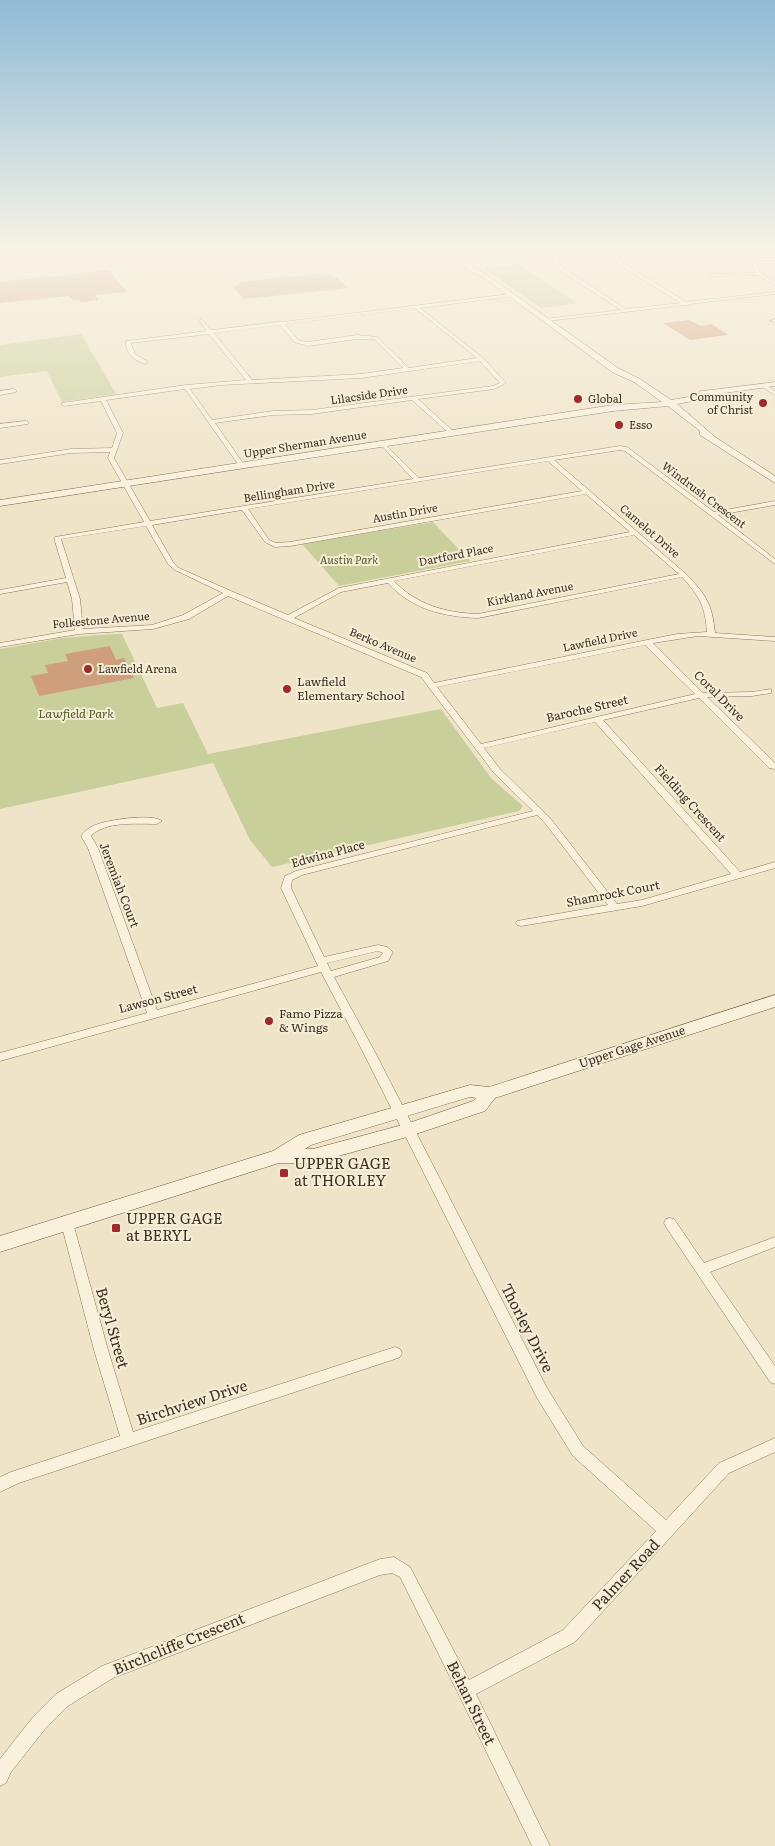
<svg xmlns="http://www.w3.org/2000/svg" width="775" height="1846" viewBox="0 0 775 1846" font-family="Literata,serif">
<rect width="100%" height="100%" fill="#f0e4c8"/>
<g fill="#c9cf9b">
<polygon points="81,334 116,394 62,402 47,371 0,377 0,345"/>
<polygon points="433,522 470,561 339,586 302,544"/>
<polygon points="114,634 122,634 157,708 183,703 208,754 441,709 491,778 523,806 519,811 272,867 250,840 213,763 0,809 0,649 62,638"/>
</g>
<polygon fill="#bfc49a" points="519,265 577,303 541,308 483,268"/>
<g fill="#cf9f7d">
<polygon points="109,270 127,292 95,295 98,300 81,302 79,299 74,300 69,296 0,303 0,282"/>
<polygon points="313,274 333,275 349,288 244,299 234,288 241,282"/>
<polygon points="689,320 701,326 712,324 728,335 690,340 663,323"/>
<polygon points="110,646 116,660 124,658 134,678 39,696 31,676 48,673 45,665 68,661 65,654"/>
</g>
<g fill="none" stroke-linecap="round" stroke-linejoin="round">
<g stroke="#8d765c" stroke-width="1">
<g id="minor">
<polygon points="223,251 239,251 176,258 174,257"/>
<path d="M 541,252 L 775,258 L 775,260 L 754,260 L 761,273 L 775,282 L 775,285 L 758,275 L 710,276 L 708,275 L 710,274 L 756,273 L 750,260 L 619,256 L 623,263 L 686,302 L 775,292 L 775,294 L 690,304 L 688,306 L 685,305 L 547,321 L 545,319 L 621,310 L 562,272 L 554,262 L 552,255 L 541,254 L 463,262 L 461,261 ZM 557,255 L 614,256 L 619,265 L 681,303 L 626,309 L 566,270 L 558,262 Z"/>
<path d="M 511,294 L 513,296 L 420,308 L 483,358 L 506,383 L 494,389 L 418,399 L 455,433 L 455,435 L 451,435 L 412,400 L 312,414 L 273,415 L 215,423 L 245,466 L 242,468 L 240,467 L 185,389 L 106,400 L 123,433 L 114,458 L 150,521 L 413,479 L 381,445 L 381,443 L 383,442 L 419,478 L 620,446 L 627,447 L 714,512 L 775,501 L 775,505 L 718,515 L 775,559 L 775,564 L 625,451 L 620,450 L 554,460 L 686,574 C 706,595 712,603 715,633 L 775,637 L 775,641 L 698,636 L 653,643 L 703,693 L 752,692 L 771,689 L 771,693 L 752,696 L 707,697 L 775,763 L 775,769 L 769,768 L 699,698 L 603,720 L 740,872 L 775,862 L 775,868 L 642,906 L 521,926 L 517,925 L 516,923 L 517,921 L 608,905 L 545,823 L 537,815 L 302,875 L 292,880 L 291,888 L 324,957 L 378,945 L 387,947 L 393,952 L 388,961 L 334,977 L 375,1052 L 547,1388 L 583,1446 L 666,1520 L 719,1463 L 775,1438 L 775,1452 L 729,1473 L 575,1642 L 476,1694 L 550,1846 L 532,1846 L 460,1697 L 400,1577 L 392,1573 L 380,1575 L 113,1678 L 68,1706 L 45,1729 L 11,1772 L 6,1783 L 0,1786 L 0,1759 L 33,1717 L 56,1694 L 102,1666 L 380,1559 L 394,1557 L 410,1567 L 469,1680 L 563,1630 L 656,1531 L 573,1456 L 537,1398 L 363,1052 L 321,972 L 0,1061 L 0,1053 L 147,1013 L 88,848 L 81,836 C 85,831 88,828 93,826 C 104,820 152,813 162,821 L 157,824 C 138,824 104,821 91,836 L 98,848 L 157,1010 L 318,966 L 281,888 L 285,876 L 296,871 L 533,811 L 494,773 L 421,677 L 228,596 L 189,619 L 153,629 L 79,634 L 0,647 L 0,643 L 75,630 L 72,599 L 67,582 L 0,594 L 0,590 L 66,578 L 54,538 L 55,537 L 144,522 L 108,458 L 110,452 L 71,453 L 0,464 L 0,460 L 71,449 L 112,448 L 117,433 L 101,401 L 64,406 L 61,404 L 62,403 L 186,385 L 246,380 L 209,334 L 131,343 L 135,354 L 147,361 L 148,362 L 145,364 C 134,360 125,353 126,341 L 207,331 L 199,320 L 201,319 L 212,330 L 278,322 L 280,321 L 282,322 ZM 415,308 L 477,358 L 409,368 L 377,337 L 357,335 L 308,342 L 298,340 L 285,324 ZM 280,325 L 294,342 L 308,346 L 357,339 L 374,339 L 403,368 L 361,374 L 252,380 L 214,333 ZM 480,361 L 500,383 L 493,386 L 312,410 L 273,411 L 212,420 L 190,389 L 221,385 L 361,378 ZM 548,461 L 582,491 L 290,542 L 276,543 L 269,540 L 248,509 ZM 586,494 L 630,532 L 339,588 L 288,615 L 231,591 L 179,568 L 173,562 L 152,525 L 242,510 L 265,542 L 275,547 L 290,546 ZM 146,526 L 168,564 L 175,570 L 223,593 L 183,615 L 152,625 L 83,629 L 80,599 L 61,539 ZM 634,535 L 679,574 L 478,614 C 447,613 416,605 394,581 ZM 682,577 C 700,597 705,606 707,632 L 677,634 L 434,683 L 427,673 L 294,618 L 341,592 L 388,583 C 411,609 444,617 478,618 ZM 645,645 L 695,694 L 481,744 L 437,687 ZM 595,722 L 731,874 L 642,900 L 617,904 L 551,819 L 500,769 L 484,748 ZM 378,951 L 383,953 L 380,957 L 331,971 L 327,963 Z"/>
<polygon points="775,319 775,322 770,321"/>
<polygon points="764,384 775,391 775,395 762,387 762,385"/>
<polygon points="14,389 16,390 16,392 0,395 0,391"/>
<polygon points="26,421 29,423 28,424 0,428 0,424"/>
<polygon points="67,1218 71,1219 73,1223 108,1350 133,1432 395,1347 400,1349 402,1353 400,1357 395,1359 19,1483 0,1492 0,1477 11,1472 120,1436 94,1350 61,1223 63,1219"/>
<polygon points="670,1218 674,1219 704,1263 775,1237 775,1247 710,1272 775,1366 775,1384 770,1382 666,1227 664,1223 666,1219"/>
</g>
</g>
<g stroke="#6f573f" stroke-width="1">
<g id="secondary">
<polygon points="446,251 454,251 474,264 475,265 472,267 487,275 618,368 640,379 671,400 700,395 700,391 703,391 775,382 775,386 717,394 708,398 677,404 715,437 775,476 775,483 700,435 700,431 668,406 613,411 0,506 0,500 613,405 662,402 634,382 612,372 483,277 467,270 460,261"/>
<path d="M 775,995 L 775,1007 L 495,1098 L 485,1111 L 407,1137 L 313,1163 L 279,1163 L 0,1252 L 0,1236 L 273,1151 L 299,1135 L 470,1085 L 489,1087 ZM 470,1097 L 476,1098 L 473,1101 L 406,1124 L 313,1149 L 305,1149 L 311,1145 Z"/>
</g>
</g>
<use href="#minor" fill="#faf1dc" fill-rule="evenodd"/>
<use href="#secondary" fill="#faf1dc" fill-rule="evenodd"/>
</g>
<linearGradient id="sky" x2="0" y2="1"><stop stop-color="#8fbad6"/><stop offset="0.49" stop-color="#f8f3e6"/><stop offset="1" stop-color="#f8f3e6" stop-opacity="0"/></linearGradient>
<rect width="775" height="509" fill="url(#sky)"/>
<g fill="#9e2a2b" stroke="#f7eed8" stroke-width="2">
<circle cx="578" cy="399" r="5"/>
<circle cx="763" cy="403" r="5"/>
<circle cx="619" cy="425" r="5"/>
<circle cx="88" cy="669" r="5"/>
<circle cx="287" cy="689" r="5"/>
<circle cx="269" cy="1021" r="5"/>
<rect x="279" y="1168" width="10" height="10" rx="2.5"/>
<rect x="111" y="1223" width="10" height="10" rx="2.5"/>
</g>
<g text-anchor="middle" stroke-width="4" stroke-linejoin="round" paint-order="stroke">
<g font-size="11" fill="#3d2e20" stroke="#f7eed8">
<text transform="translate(369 395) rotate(-8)" y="4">Lilacside Drive</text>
<text transform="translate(305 444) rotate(-9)" y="4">Upper Sherman Avenue</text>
<text transform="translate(289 491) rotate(-9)" y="4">Bellingham Drive</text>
<text transform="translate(704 495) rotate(37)" y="4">Windrush Crescent</text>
<text transform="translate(405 513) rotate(-10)" y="4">Austin Drive</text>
<text transform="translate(650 531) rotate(41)" y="4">Camelot Drive</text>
<text transform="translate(456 555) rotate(-11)" y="4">Dartford Place</text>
<text transform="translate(530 594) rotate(-11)" y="4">Kirkland Avenue</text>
<text transform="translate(101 620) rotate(-5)" y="4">Folkestone Avenue</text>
<text transform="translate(600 640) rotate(-12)" y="4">Lawfield Drive</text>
<text transform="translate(383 645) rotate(23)" y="4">Berko Avenue</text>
</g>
<g font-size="11" fill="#3d2e20" stroke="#f7eed8" text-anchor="start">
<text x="753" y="401" text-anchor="end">Community<tspan x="753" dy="13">of Christ</tspan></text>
<text x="588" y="403">Global</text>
<text x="629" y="429">Esso</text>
<text x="98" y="673">Lawfield Arena</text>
</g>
<g font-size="11" font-style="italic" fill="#4d5a26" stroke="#f7eed8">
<text x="349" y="564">Austin Park</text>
</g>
<g font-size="12" fill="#3d2e20" stroke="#f7eed8" text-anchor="start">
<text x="297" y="686">Lawfield<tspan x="297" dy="14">Elementary School</tspan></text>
<text x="279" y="1018">Famo Pizza<tspan x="279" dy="14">&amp; Wings</tspan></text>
</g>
<g font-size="12" fill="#3d2e20" stroke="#f7eed8">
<text transform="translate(719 696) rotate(45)" y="4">Coral Drive</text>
<text transform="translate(587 709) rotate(-13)" y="4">Baroche Street</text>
<text transform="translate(690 803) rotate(48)" y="4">Fielding Crescent</text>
<text transform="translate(328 854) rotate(-15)" y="4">Edwina Place</text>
<text transform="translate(119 885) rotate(69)" y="4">Jeremiah Court</text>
<text transform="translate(613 894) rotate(-11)" y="4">Shamrock Court</text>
<text transform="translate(158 999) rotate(-15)" y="4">Lawson Street</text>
<text transform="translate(632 1047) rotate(-18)" y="4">Upper Gage Avenue</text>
</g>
<g font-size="12" font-style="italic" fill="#4d5a26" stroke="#f7eed8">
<text x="76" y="718">Lawfield Park</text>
</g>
<g font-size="15" fill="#3d2e20" stroke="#f7eed8" text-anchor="start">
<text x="294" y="1169">UPPER GAGE<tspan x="294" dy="17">at THORLEY</tspan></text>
<text x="126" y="1224">UPPER GAGE<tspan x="126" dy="17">at BERYL</tspan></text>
</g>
<g font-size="15" fill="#3d2e20" stroke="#f7eed8">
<text transform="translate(112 1328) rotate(74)" y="5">Beryl Street</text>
<text transform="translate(527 1328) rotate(63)" y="5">Thorley Drive</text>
<text transform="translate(192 1403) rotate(-18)" y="5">Birchview Drive</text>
<text transform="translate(626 1575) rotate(-47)" y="5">Palmer Road</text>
<text transform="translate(179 1644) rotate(-22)" y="5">Birchcliffe Crescent</text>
<text transform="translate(471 1703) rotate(64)" y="5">Behan Street</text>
</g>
</g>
</svg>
